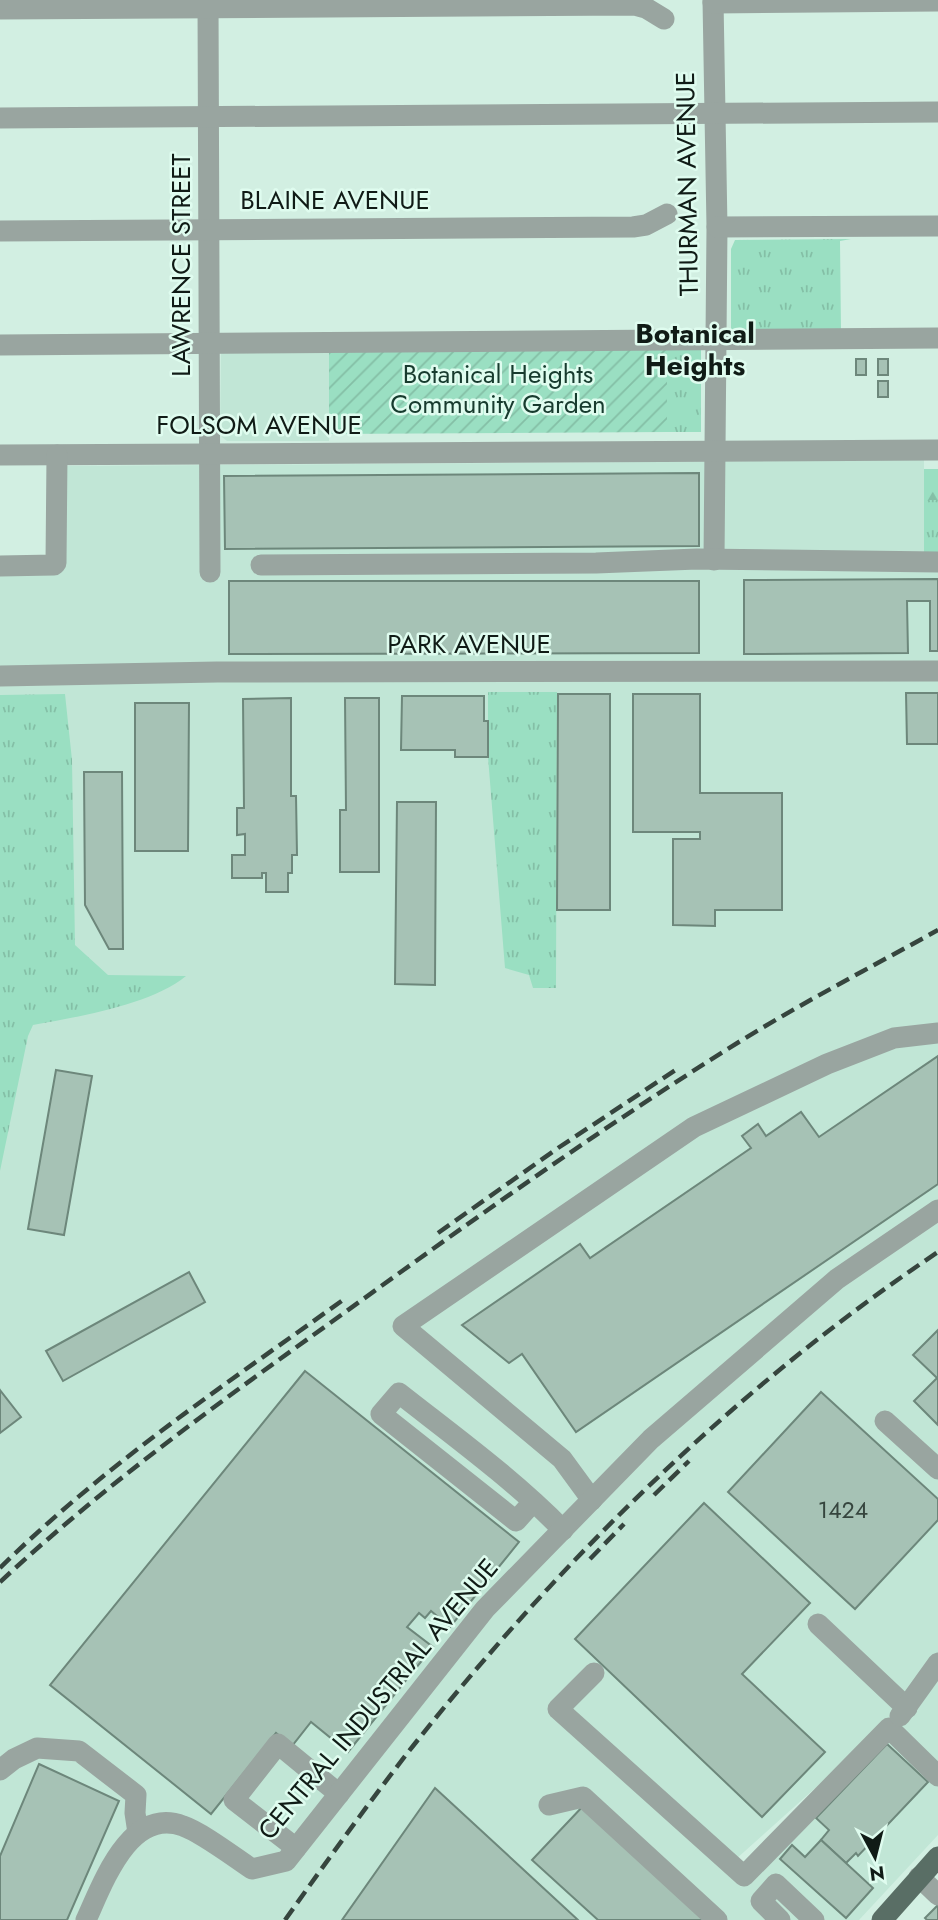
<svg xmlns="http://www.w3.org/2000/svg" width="938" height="1920" viewBox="0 0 938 1920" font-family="Jost,sans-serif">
<defs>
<pattern id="grass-tufts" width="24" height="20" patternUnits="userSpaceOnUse" patternTransform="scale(1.75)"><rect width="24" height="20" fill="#9adfc2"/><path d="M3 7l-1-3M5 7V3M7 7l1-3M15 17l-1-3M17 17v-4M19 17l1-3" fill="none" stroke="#84bfa6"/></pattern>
<pattern id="forest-firs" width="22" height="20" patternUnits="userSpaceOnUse" patternTransform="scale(1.75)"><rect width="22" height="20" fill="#9adfc2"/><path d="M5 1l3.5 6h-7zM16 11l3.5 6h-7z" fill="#84bfa6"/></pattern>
<pattern id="garden-furrows" width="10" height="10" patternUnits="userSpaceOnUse" patternTransform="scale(1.75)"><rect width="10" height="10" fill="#9adfc2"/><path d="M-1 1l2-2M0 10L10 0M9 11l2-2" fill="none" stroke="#84bfa6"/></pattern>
</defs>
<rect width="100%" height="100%" fill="#d2efe2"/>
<g fill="#c1e6d6" fill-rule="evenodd">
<polygon points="329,347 329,441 227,441 222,437 220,429 221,348"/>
<path d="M 924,460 L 924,558 L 938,558 L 938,1835 L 859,1920 L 0,1920 L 0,573 L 61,572 L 62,466 ZM 926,1678 L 934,1686 L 741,1887 L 726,1868 L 862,1746 Z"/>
</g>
<g fill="url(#grass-tufts)">
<polygon points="851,239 840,241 841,333 731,334 731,249 735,240"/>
<rect x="667" y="345" width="34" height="87"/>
<rect x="924" y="500" width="14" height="58"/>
<polygon points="488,692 557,692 556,988 533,988 529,975 505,968 488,757"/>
<path d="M 65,694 L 72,760 L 75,945 L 108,975 L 186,976 C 151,1005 77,1017 33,1025 L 28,1036 L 0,1171 L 0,695 Z"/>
</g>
<rect fill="url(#forest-firs)" x="924" y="469" width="14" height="31"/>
<polygon fill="url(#garden-furrows)" points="667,345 667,432 329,434 329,347"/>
<g fill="#a6c2b5" stroke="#6d877b" stroke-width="2">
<rect x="856" y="359" width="10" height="16"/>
<rect x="878" y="359" width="10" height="16"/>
<rect x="878" y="381" width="10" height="16"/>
<polygon points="699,473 699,546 225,549 224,476"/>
<polygon points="938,579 938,651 930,651 930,601 907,601 908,653 744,654 744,580"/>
<polygon points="229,581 699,581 699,653 229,654"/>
<polygon points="906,693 938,693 938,744 907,744"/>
<polygon points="558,694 610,694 610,910 557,910"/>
<polygon points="633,694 700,694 700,793 782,793 782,910 715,910 715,926 673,925 673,839 700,839 700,832 633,832"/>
<polygon points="402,696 484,696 484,721 488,721 488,757 455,757 455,750 401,750"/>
<polygon points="291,698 291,796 296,796 297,855 292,855 292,873 288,873 288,892 266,892 266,873 262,873 262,878 232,878 232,855 245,855 245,834 237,835 237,808 244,808 243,699"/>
<polygon points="345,698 379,698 379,872 340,872 340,810 346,810"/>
<polygon points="135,703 189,703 188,851 135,851"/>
<polygon points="84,772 122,772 123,949 109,949 85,905"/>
<polygon points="397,802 436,802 435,985 395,984"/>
<polygon points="938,1056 938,1184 576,1432 522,1354 509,1363 462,1325 580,1244 590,1258 751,1148 742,1136 758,1124 766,1136 801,1112 819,1137"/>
<polygon points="56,1070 92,1076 64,1235 28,1229"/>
<polygon points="189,1272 205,1302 63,1381 46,1351"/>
<polygon points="938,1330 938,1425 914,1401 937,1378 913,1355"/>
<polygon points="305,1371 519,1542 450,1627 431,1611 425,1618 419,1613 407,1627 433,1647 348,1752 311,1722 292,1746 276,1733 211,1814 50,1685"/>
<polygon points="0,1390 21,1417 0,1433"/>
<polygon points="821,1392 938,1499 938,1520 855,1609 728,1492"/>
<polygon points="704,1503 810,1603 742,1674 825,1752 762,1817 575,1639"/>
<polygon points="887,1744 928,1782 858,1856 856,1853 846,1863 821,1840 829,1830 816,1818"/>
<polygon points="39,1764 119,1801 67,1920 0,1920 0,1856"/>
<polygon points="435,1788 578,1920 342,1920"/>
<polygon points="585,1804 712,1920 598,1920 532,1860"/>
<polygon points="821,1840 873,1888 846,1918 780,1859 792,1845 805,1857"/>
<polygon points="938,1905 938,1920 927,1920 925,1918"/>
</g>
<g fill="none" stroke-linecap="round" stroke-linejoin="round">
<g stroke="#99a5a0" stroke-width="21">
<polyline points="208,0 210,572"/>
<polyline points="713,0 717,227 714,560"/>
<polyline points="713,3 938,1"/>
<polyline points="0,9 635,5 646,8 664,19"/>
<polyline points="0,118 938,112"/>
<polyline points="717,227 938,226"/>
<polyline points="0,231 633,227 646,225 667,214"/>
<polyline points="0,345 938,338"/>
<polyline points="0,455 938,450"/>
<polyline points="261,565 596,563 697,559 938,562"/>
<polyline points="0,566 54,565 56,563 57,455"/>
<polyline points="0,676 217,672 938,671"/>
<polyline points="885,1421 938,1469"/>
<polyline points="592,1500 562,1459 403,1326 694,1127 827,1064 894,1038 938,1033"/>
<path d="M 533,1502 L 516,1521 L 381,1414 L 399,1393 C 455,1437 513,1479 563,1530"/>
<polyline points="818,1624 907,1708"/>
<polyline points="594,1673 558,1709 744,1876 889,1728 938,1776"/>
<polyline points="900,1716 938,1663"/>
<polyline points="0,1770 14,1759 37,1748 79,1751 136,1795 135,1813 138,1833"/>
<polyline points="549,1805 583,1797 717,1920"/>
<polyline points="296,1848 234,1800 278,1744 339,1794"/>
<polyline points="919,1877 938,1895"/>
<path d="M 86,1920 C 103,1883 130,1806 183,1826 C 201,1832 234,1857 252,1869 L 286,1861 L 485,1609 L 651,1439 L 837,1279 L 938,1210"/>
<polyline points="780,1920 761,1901 776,1884 814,1920"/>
</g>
<polyline stroke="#596e65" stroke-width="21" points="882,1920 938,1857"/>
<g stroke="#36453e" stroke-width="4.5" stroke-dasharray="14 7" stroke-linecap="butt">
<polyline points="438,1233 558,1148 677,1069"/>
<polyline points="654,1495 689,1461"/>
<polyline points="590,1559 624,1524"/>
<path d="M 0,1568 C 103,1466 226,1384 343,1300"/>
<path d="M 0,1582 C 109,1481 224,1399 344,1313 C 468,1223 593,1134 723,1052 C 792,1008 866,970 938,930"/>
<path d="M 285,1920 C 327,1861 369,1802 413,1746 C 563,1557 738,1386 938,1252"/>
</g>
</g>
<g text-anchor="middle" stroke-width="5" stroke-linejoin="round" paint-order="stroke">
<g font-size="23" fill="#36453e">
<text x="843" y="1518">1424</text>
</g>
<g font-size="26" fill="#101b16" stroke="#dffcef">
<text transform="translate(687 184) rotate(-91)" y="9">THURMAN AVENUE</text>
<text x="335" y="209">BLAINE AVENUE</text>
<text transform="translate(181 265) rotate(-90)" y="9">LAWRENCE STREET</text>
<text x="259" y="434">FOLSOM AVENUE</text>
<text x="469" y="653">PARK AVENUE</text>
<text transform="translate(378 1699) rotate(-50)" y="9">CENTRAL INDUSTRIAL AVENUE</text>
</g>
<g font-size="26" fill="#173b2e" stroke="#dffcef">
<text x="498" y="383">Botanical Heights<tspan x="498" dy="30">Community Garden</tspan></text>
</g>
<g font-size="28" font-weight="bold" fill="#101b16" stroke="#dffcef">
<text x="695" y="343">Botanical<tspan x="695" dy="32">Heights</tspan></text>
</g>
</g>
<g transform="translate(875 1857) rotate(173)" stroke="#dffcef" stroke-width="5" paint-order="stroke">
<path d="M0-5L12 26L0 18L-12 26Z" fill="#101b16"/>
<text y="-10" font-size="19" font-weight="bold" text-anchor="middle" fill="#101b16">N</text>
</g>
</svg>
